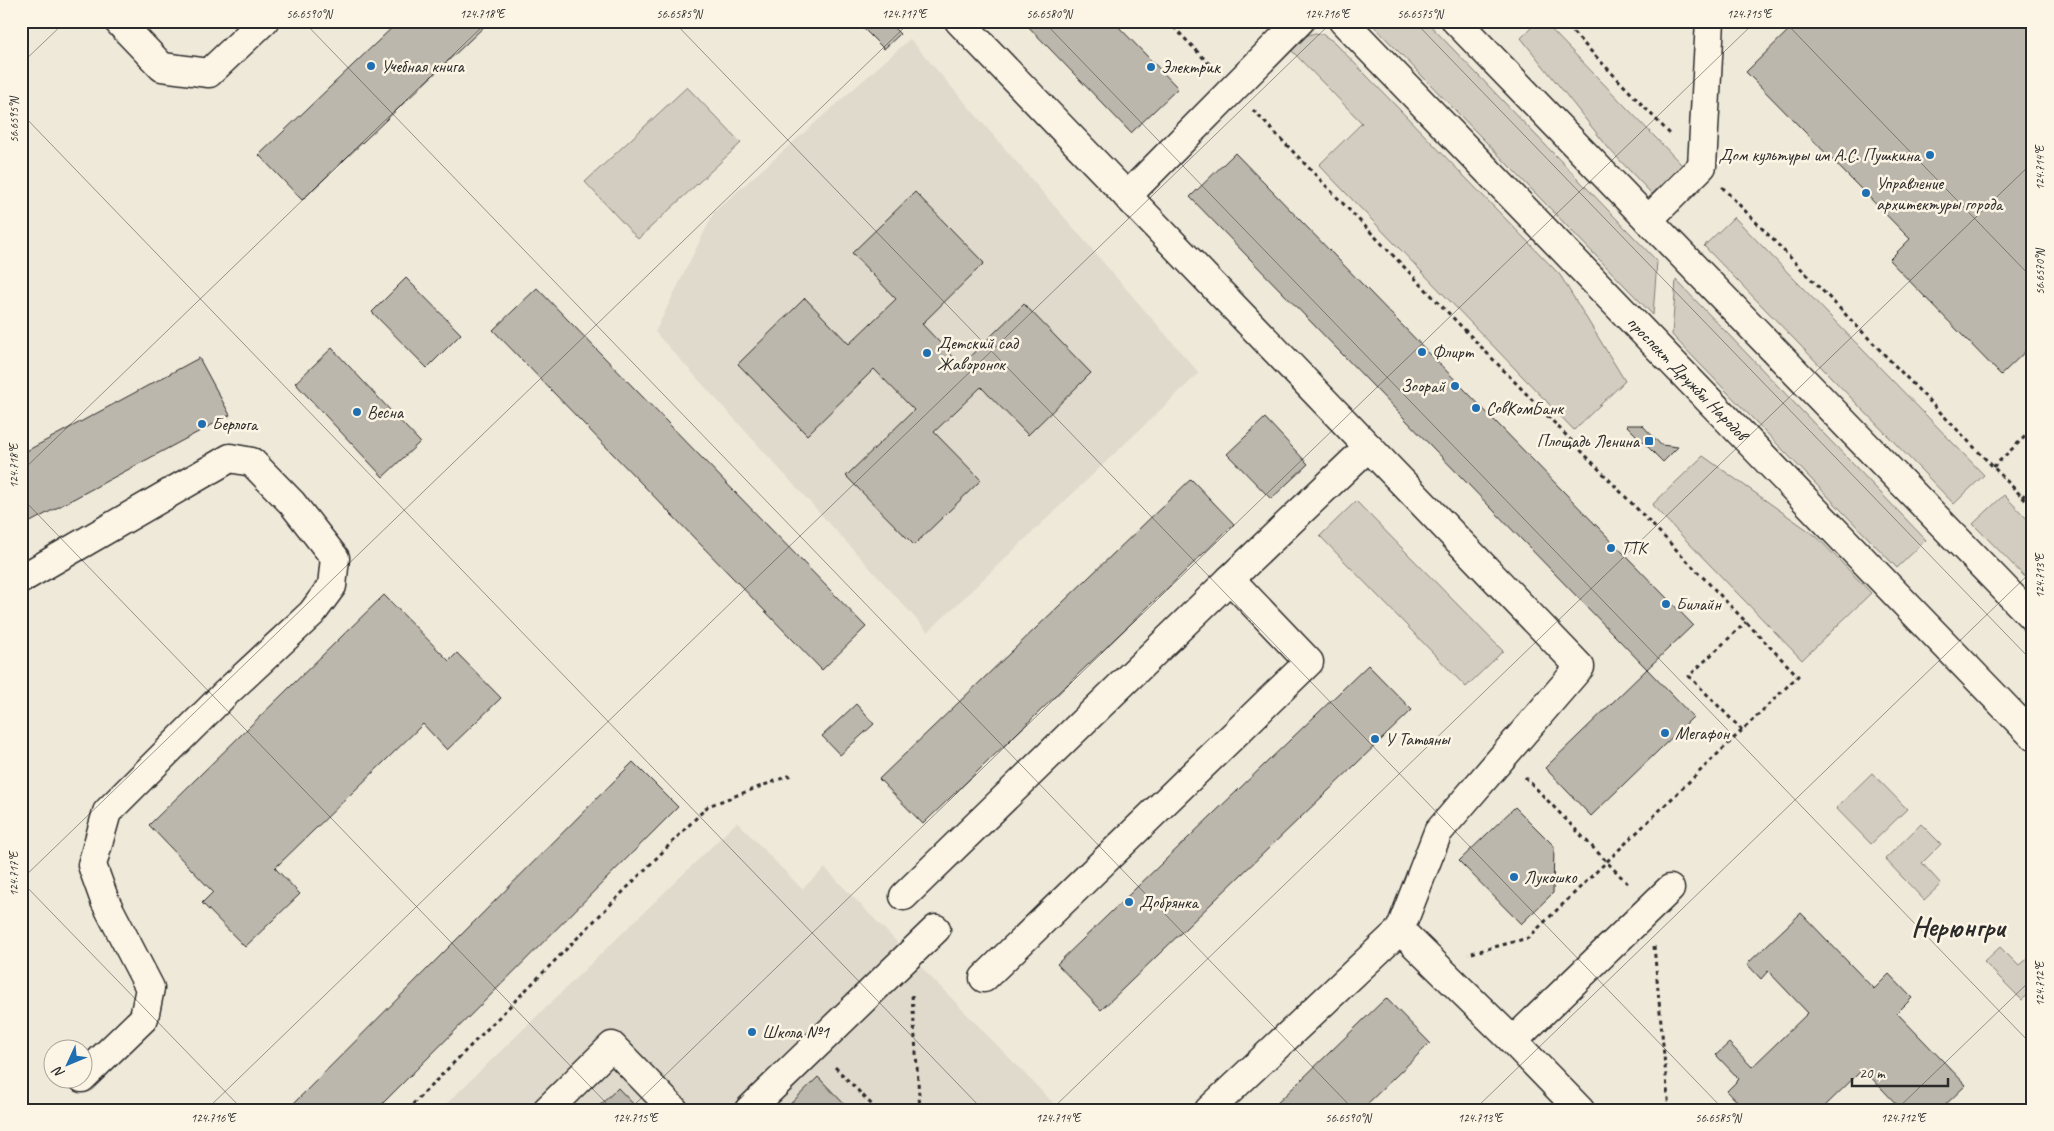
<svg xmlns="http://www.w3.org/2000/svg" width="2054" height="1131" viewBox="0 0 2054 1131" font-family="Caveat,sans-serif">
<rect width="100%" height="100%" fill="#efe9da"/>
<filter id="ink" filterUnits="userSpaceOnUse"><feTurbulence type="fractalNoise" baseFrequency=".02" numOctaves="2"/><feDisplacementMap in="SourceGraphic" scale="10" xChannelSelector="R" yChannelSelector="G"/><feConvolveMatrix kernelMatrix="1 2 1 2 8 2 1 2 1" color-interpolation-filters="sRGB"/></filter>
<g filter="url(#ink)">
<g fill="#e0dacc">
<polygon points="910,39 1199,373 928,632 655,332 714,212"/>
<polygon points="737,822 802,889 825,868 1060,1110 440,1110"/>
</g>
<g fill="#d2cdc0" stroke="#7e7c76">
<polygon points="1369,21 1426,21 1657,261 1653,315"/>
<polygon points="1538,21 1543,21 1682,165 1652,194 1610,150 1521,38"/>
<polygon points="1315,33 1322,34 1334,42 1560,275 1625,381 1574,430 1319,165 1362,123 1290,49 1302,37"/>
<polygon points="687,87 741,143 638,239 585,182"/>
<polygon points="1734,217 1984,475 1954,504 1704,246"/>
<polygon points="1676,280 1926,540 1897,568 1672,335"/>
<polygon points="1703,456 1816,536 1871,593 1802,660 1652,505"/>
<polygon points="2004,495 2033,525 2033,585 1973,524"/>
<polygon points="1356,501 1503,651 1466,687 1320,536"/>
<polygon points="1872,773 1907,809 1871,844 1836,808"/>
<polygon points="1921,824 1941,844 1922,863 1941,884 1924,900 1885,859"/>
<polygon points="2000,947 2019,966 2033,954 2033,990 2022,1000 1984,962"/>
</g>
<g fill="#bcb7ac" stroke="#2b2b2b">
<polygon points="399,21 490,21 302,200 259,155"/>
<polygon points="868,21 887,21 900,34 884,49 862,27"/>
<polygon points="1023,21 1113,21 1178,88 1131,133"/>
<polygon points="1798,21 2033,21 2033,344 2001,375 1889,260 1910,239 1746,72"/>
<polygon points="1235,153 1693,625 1647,669 1190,197"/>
<polygon points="915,192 984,263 922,324 961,365 1024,304 1091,373 1028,435 981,387 934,432 981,480 914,545 846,476 914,410 874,369 807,435 738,364 805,298 849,344 896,299 852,253"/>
<polygon points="406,278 461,334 427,368 372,312"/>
<polygon points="537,288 866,627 822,670 493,330"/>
<polygon points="332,348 420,442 383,477 295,383"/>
<polygon points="199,358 230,415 21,527 21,454"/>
<polygon points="1265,418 1308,464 1271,499 1227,454"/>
<polygon points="1626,425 1642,425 1661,445 1678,447 1663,462"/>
<polygon points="1191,479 1234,524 923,824 879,779"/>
<polygon points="384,595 449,661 457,653 501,698 447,750 423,724 275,868 300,894 245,947 202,903 213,892 149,825"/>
<polygon points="1368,665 1412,710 1101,1010 1057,964"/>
<polygon points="1647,669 1693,717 1591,816 1545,768"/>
<polygon points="856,704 874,724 840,755 822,736"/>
<polygon points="633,762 678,807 376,1110 287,1110"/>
<polygon points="1515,807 1554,846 1553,893 1521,924 1459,861"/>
<polygon points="1801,913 1874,989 1889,974 1912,998 1897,1013 1966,1085 1940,1110 1902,1110 1863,1069 1821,1110 1745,1110 1727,1091 1739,1079 1716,1055 1729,1043 1752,1067 1808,1013 1768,971 1761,979 1747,964"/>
<polygon points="1386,998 1430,1043 1361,1110 1270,1110"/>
<polygon points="818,1077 850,1110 784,1110"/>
<polygon points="618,1088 639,1110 595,1110"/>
</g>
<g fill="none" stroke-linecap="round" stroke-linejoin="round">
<g stroke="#2b2b2b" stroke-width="31">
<g id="minor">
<polyline points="118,21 162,67 209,73 264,21"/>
<polyline points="959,21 1580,667 1438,832 1400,930 1513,1041"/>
<path id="s1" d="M 1343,21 L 2033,736"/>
<polyline points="1456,21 2033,618"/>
<polyline points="1127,196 1300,21"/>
<polyline points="1648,220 1702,166 1710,21"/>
<polyline points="21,579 230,458 252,462 292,503 335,558 332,586 312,613 226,693 107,812 92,865 105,901 150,988 144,1018 82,1078"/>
<polyline points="1230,579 1368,447"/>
<polyline points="904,896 1230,579 1309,662 984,978"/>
<polyline points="547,1110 612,1046 674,1110"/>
<polyline points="749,1110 936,929"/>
<polyline points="1209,1110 1400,930"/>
<polyline points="1580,1110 1513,1041 1670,889"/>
</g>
</g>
<g stroke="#2b2b2b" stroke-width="3" stroke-dasharray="4 4" stroke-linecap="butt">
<polyline points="1168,21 1212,67"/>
<polyline points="1562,21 1672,136"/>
<polyline points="1253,110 1798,676 1528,938 1468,954"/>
<polyline points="1722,187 2033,508"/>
<polyline points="1993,467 2033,429"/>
<polyline points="2022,497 2033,487"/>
<polyline points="1742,730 1689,676 1746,622"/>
<polyline points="1525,777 1630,886"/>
<polyline points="1654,946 1669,1110"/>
<polyline points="912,995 920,1110"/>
<polyline points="835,1067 877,1110"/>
<polyline points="407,1110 708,806 791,775"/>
</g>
<use href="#minor" stroke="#fcf5e5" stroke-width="28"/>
</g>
</g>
<path fill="none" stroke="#2b2b2b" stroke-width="1" stroke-opacity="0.45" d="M 303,21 L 1354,1110M 673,21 L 1724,1110M 1043,21 L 2033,1046M 1414,21 L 2033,662M 1784,21 L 2033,279M 21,64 L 66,21M 21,113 L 983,1110M 21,472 L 488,21M 21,497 L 613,1110M 21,880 L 911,21M 21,881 L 243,1110M 206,1110 L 1333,21M 629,1110 L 1756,21M 1051,1110 L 2033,162M 1474,1110 L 2033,570M 1896,1110 L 2033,978"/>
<g fill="#1f6fb2" stroke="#fcf5e5" stroke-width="2">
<circle cx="371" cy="66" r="5"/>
<circle cx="1151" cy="67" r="5"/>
<circle cx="1930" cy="155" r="5"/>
<circle cx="1866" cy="193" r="5"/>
<circle cx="1422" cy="352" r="5"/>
<circle cx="927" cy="353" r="5"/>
<circle cx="1455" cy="386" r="5"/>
<circle cx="1476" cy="408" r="5"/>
<circle cx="357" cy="412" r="5"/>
<circle cx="202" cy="424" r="5"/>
<rect x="1644" y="436" width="10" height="10" rx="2.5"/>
<circle cx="1611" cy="548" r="5"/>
<circle cx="1666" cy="604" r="5"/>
<circle cx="1665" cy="733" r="5"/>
<circle cx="1375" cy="739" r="5"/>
<circle cx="1514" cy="877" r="5"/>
<circle cx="1129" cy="902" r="5"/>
<circle cx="752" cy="1032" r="5"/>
</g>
<g text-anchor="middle" stroke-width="5" stroke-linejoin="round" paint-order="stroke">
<g font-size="18" fill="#2b2b2b" stroke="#fcf5e5" text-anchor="start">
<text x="381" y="72">Учебная книга</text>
<text x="1161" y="73">Электрик</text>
<text x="1920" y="161" text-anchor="end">Дом культуры им А.С. Пушкина</text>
<text x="1876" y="189">Управление<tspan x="1876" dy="21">архитектуры города</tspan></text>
<text x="937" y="349">Детский сад<tspan x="937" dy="21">Жаворонок</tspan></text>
<text x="1432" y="358">Флирт</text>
<text x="1445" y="392" text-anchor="end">Зоорай</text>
<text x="1486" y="414">СовКомБанк</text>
<text x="367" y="418">Весна</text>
<text x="212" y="430">Берлога</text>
<text x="1639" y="447" text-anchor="end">Площадь Ленина</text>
<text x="1621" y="554">ТТК</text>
<text x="1676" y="610">Билайн</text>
<text x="1675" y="739">Мегафон</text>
<text x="1385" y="745">У Татьяны</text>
<text x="1524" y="883">Лукошко</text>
<text x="1139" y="908">Добрянка</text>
<text x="762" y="1038">Школа №1</text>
</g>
<g font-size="18" fill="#2b2b2b" stroke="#fcf5e5">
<text dy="6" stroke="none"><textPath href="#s1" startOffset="496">проспект Дружбы Народов</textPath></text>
</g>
<g font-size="28" font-weight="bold" fill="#2b2b2b" stroke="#fcf5e5">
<text x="1958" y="936">Нерюнгри</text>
</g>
</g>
<rect width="2054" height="1131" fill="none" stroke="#fcf5e5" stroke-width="55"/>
<g transform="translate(68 1064) rotate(226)"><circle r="24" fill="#fcf5e5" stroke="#a8a49b"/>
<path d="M0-4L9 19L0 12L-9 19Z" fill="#1f6fb2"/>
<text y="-8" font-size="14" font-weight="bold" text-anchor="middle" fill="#2b2b2b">N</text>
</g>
<path d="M1852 1078v8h96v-8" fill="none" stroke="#2b2b2b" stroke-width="2.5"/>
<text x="1859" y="1078" font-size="15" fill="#2b2b2b" stroke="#fcf5e5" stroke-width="4" paint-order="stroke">20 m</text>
<rect x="28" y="28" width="1998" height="1076" fill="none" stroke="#2b2b2b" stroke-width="2"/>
<g font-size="12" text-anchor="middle" fill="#2b2b2b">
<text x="309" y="18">56.6590°N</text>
<text x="482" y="18">124.718°E</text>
<text x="679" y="18">56.6585°N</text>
<text x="904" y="18">124.717°E</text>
<text x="1049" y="18">56.6580°N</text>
<text x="1327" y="18">124.716°E</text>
<text x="1420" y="18">56.6575°N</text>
<text x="1749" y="18">124.715°E</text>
<text transform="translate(14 120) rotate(-90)" y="4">56.6595°N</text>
<text transform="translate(2040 168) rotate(-90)" y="4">124.714°E</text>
<text transform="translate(2040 272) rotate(-90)" y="4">56.6570°N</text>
<text transform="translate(14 466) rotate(-90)" y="4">124.718°E</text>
<text transform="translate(2040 576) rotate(-90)" y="4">124.713°E</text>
<text transform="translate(14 874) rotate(-90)" y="4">124.717°E</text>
<text transform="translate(2040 984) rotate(-90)" y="4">124.712°E</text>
<text x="213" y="1122">124.716°E</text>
<text x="635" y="1122">124.715°E</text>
<text x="1058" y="1122">124.714°E</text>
<text x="1348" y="1122">56.6590°N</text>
<text x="1480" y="1122">124.713°E</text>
<text x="1718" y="1122">56.6585°N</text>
<text x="1903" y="1122">124.712°E</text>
</g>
</svg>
